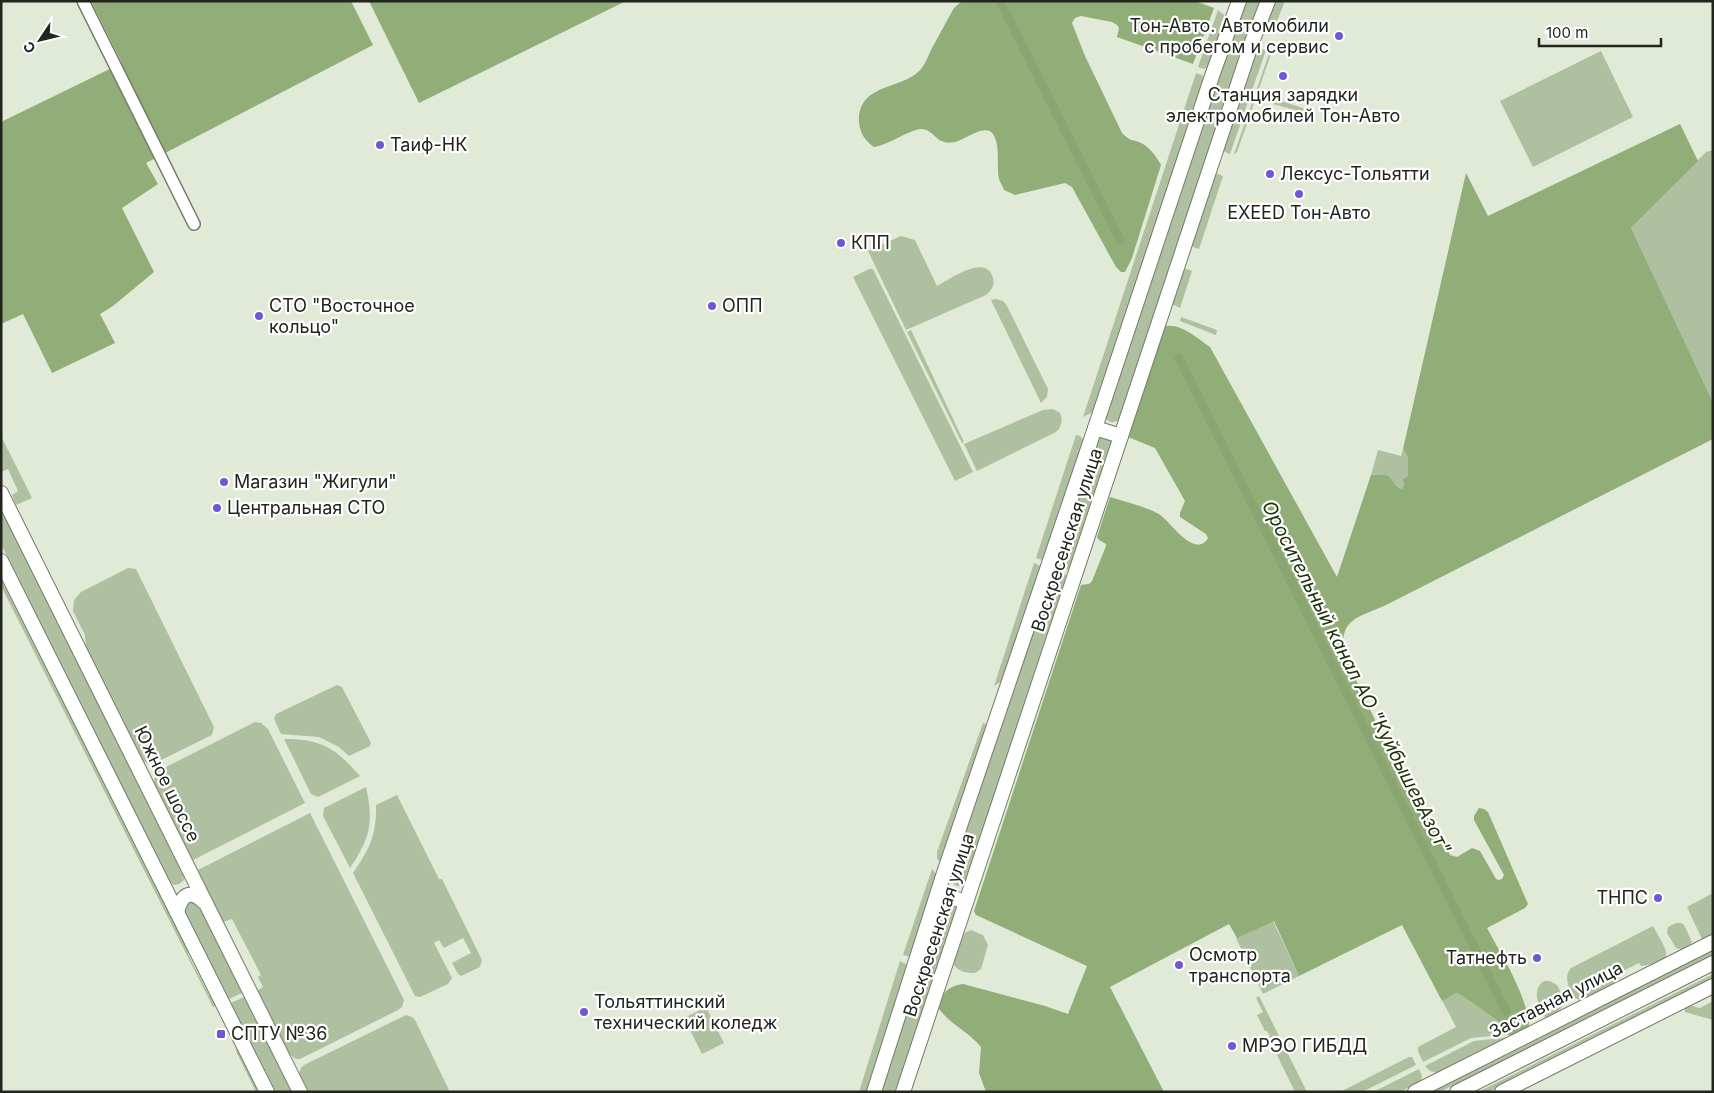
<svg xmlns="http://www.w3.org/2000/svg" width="1714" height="1093" viewBox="0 0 1714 1093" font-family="Inter,sans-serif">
<rect width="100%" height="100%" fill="#e0ead7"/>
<g fill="#aec09f">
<path d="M 1245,1 L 1262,1 L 1121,418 C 1116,423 1110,424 1105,418 L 1105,413 Z"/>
<polygon points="1272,1 1285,1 1273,31 1269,30 1265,24"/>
<polygon points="1218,10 1224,15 1226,22 1209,67 1204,69 1198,67"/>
<polygon points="1260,49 1266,50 1230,154 1225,152 1222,149 1255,51"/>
<polygon points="1270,51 1271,54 1237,152 1234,154"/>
<polygon points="1601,51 1633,117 1533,167 1500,101"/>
<polygon points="1196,73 1202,75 1205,79 1093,412 1083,417"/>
<polygon points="1275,99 1303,108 1304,111 1302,112 1273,104"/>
<polygon points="1713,150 1713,406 1631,228 1706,152"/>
<polygon points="1218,174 1223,176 1199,249 1193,247 1190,243 1213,175"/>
<path d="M 901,236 L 915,240 L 937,286 C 951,279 986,253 993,278 C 995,285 991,291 986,295 L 906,330 L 868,251 Z"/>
<polygon points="869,269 873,269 973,472 955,481 853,277"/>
<polygon points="1187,269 1192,271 1180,308 1172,304 1182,270"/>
<polygon points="996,299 1003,301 1007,306 1048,389 1047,397 1041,403 991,300"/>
<polygon points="1181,317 1217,330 1216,335 1180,321"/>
<polygon points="911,330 964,442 962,443 907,332"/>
<path d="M 1053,409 L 1060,413 C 1063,421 1062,426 1056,432 L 977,471 L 964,444 L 1043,410 Z"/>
<polygon points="1076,435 1080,436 1084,441 1045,561 1036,558"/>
<polygon points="1,436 32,498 16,505 12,495 18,491 8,469 1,472"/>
<polygon points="1097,436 1110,436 1113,442 1071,571 1054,565"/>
<polygon points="1403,449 1408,457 1408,476 1403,479 1404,485 1402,489 1381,474 1371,475 1378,450 1401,456"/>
<polygon points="4,515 183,874 184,880 179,884 174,885 169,881 1,544 1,516"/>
<polygon points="1034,563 1043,567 1007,678 994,686"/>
<polygon points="128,568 136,569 214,727 212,735 151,765 144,762 141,760 86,650 85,635 73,611 74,600 81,592"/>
<polygon points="1052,570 1069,576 965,885 956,886 951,881 951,878"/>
<polygon points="1,573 189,948 188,954 209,995 215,1000 218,1005 213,1007 1,586"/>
<polygon points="337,685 342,687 371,743 370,746 349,756 339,747 319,737 281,734 274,719 276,714"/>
<polygon points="255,722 261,723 268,729 305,803 193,860 153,783 156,774 160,770"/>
<polygon points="983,723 986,724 987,737 942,864 937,859 937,852"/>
<path d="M 284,739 C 322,739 335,748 360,776 L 318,797 L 311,794 Z"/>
<path d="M 366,787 C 374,823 370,838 350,868 L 323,816 L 324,808 Z"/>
<path d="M 397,795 L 439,879 L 442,879 L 482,960 L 480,967 L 461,976 L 458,974 L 452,963 L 471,953 L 463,938 L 444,948 L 439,940 L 434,943 L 452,978 L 448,984 L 420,997 L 415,996 L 353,873 C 369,850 377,834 376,805 Z"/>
<polygon points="310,813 404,1000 402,1007 398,1010 300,1059 296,1059 289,1054 257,991 263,987 258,977 261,975 232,919 223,922 198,870"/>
<polygon points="932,869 937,875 911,957 903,955"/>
<polygon points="1713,893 1713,936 1702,939 1687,907"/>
<polygon points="196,898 244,992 229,999 183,908 183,902"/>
<polygon points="949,902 954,905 957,908 898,1092 880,1092 941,908"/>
<polygon points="1273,921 1299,976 1263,994 1236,938"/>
<polygon points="1676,923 1681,923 1684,925 1692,942 1689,946 1683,950 1676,948 1667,933 1668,927"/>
<path d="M 1653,926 C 1667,952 1678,961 1641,966 L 1639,963 L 1619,973 L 1620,977 L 1612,986 L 1582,1001 L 1575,998 C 1569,989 1563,977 1571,968 Z"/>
<path d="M 971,930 L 983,935 L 988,945 L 981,969 L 975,973 C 967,973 957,972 953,963 C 955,952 958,934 971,930 Z"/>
<polygon points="1713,950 1713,955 1440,1092 1429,1092"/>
<polygon points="900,961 908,965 867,1092 859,1092"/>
<polygon points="1713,974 1713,979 1489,1092 1478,1092"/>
<path d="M 1544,981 L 1550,981 L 1557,985 C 1568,1004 1565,1009 1547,1018 L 1542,1015 C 1538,1003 1532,989 1544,981 Z"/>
<polygon points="1456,993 1461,995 1498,1021 1502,1027 1503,1035 1471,1038 1423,1062 1418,1051 1418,1047 1456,1027 1442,1000"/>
<polygon points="246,996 293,1092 275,1092 231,1003"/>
<polygon points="1259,996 1307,1092 1295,1092 1268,1037 1270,1036 1267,1031 1265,1031 1257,1015 1263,1012 1256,998"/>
<path d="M 1713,1001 L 1713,1020 L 1685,1012 L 1685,1008 C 1692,1004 1694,1007 1700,1008 Z"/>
<polygon points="706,1007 724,1043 702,1054 684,1018"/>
<polygon points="406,1015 412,1017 415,1020 450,1092 308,1092 299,1074 301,1068 304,1065"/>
<polygon points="1512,1037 1438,1073 1430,1071 1425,1066 1474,1041"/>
<polygon points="235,1049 243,1055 261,1092 256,1092"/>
<polygon points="1409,1057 1412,1057 1416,1065 1362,1092 1340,1092"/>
<polygon points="1419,1069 1422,1076 1421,1081 1400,1092 1373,1092"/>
</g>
<g fill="#91ad78">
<polygon points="91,1 351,1 373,45 146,163 158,184 122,208 154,272 113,306 100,314 115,343 52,373 23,314 1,324 1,122 122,63"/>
<polygon points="369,1 626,1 419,103"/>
<path d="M 962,1 L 1195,1 L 1214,8 L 1193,64 L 1117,37 L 1119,28 L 1117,25 L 1112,22 L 1081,16 L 1075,18 L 1072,23 L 1085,56 L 1122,133 C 1130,141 1130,139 1139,142 C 1149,146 1156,156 1161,165 L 1132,258 L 1125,272 L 1121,272 L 1116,267 L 1072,187 L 1065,183 L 1015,195 L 1004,190 C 1003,186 1000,183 999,179 C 996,165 1001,147 993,134 C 985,123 965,140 955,142 C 935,146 935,129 921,129 C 909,130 888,145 874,147 C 865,141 860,133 859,122 C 858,82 902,91 921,69 C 925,64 928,57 930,52 C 938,37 946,22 954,8 Z"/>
<path d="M 1680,124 L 1698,161 L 1631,228 L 1713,403 L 1713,439 L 1386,605 C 1357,618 1337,619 1345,657 L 1407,787 L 1438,833 L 1450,855 L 1457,857 L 1472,848 L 1480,851 L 1496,879 L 1499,880 L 1502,879 L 1504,875 L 1474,820 L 1474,816 L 1479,808 L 1484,809 L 1488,812 L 1528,904 L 1525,908 L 1487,928 C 1501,954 1530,1000 1529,1029 L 1516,1035 L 1503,1035 L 1502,1027 L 1498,1021 L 1461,995 L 1456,993 L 1442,1001 L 1402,925 L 1299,976 L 1274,921 L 1237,938 L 1229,924 L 1110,987 L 1164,1092 L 986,1092 L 979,1073 L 981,1047 C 969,1032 950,1024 939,1009 C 942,993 946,987 963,984 L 1045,1006 L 1068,1014 L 1087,966 L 976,915 L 974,911 L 1081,585 L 1089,584 L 1092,581 L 1106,546 L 1106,544 L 1099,540 L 1097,537 L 1110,497 C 1126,502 1144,506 1159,514 C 1170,521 1195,560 1208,538 L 1206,534 L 1180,517 L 1180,513 L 1185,501 L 1155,448 L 1128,437 L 1162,327 C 1179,321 1197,338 1210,347 L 1337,577 L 1371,475 C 1396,472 1387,481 1402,489 L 1404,485 L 1403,479 L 1408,476 L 1408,457 L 1403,449 L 1466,173 L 1488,216 Z"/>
</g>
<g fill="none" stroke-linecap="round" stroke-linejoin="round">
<g stroke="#8aa571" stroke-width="9">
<polyline points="1000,1 1120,240"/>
<polyline points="1179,358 1506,1011"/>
</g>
<g stroke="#727b6a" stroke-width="14">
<polyline id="minor" points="83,1 194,224"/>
</g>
<g stroke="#727b6a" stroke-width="16">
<g id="major">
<polyline points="1095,428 1121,436"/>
<polyline points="1,493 300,1092"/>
<polyline points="1,561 267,1092"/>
<polyline points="938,893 966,902"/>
<path d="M 177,912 C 182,894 190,889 204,902"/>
<polyline points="874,1092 944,873 1095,428 1212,76 1239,1"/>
<polyline points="903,1092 1252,42 1268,1"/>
<polyline points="1415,1092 1713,942"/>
<polyline points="1457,1092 1713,963"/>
<polyline points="1502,1092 1713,986"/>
</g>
</g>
<use href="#minor" stroke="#fff" stroke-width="11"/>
<use href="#major" stroke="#fff" stroke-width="14"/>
</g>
<g fill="#6f58d2" stroke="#fff" stroke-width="2">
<circle cx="1339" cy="36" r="5"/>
<circle cx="1283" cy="76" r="5"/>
<circle cx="380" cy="145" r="5"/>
<circle cx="1270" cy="174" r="5"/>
<circle cx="1299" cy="194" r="5"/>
<circle cx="841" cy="243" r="5"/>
<circle cx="712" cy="306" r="5"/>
<circle cx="259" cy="316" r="5"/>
<circle cx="224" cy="482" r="5"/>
<circle cx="217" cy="508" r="5"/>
<circle cx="1658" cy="898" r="5"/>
<circle cx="1537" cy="958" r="5"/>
<circle cx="1179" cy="965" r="5"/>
<circle cx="584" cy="1012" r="5"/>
<rect x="216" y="1029" width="10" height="10" rx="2.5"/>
<circle cx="1232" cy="1046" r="5"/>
</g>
<g text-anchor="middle" stroke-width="4.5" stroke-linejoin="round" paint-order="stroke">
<g font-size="18" fill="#21251e" stroke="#fff" text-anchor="start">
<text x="1329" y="32" text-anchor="end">Тон-Авто. Автомобили<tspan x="1329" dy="21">с пробегом и сервис</tspan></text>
<text x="1283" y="101" text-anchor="middle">Станция зарядки<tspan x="1283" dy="21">электромобилей Тон-Авто</tspan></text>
<text x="390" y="151">Таиф-НК</text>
<text x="1280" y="180">Лексус-Тольятти</text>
<text x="1299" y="219" text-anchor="middle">EXEED Тон-Авто</text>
<text x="851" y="249">КПП</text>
<text x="269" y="312">СТО "Восточное<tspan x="269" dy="21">кольцо"</tspan></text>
<text x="722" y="312">ОПП</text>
<text x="234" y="488">Магазин "Жигули"</text>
<text x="227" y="514">Центральная СТО</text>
<text x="1648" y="904" text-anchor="end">ТНПС</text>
<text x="1189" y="961">Осмотр<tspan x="1189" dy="21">транспорта</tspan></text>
<text x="1527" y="964" text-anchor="end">Татнефть</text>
<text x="594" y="1008">Тольяттинский<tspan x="594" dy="21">технический коледж</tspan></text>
<text x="231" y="1040">СПТУ №36</text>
<text x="1242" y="1052">МРЭО ГИБДД</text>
</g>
<g font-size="18" fill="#21251e" stroke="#fff">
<text transform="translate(1067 540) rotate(-72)" y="6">Воскресенская улица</text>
<text transform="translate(167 784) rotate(64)" y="6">Южное шоссе</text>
<text transform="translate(939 925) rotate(-72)" y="6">Воскресенская улица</text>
<text transform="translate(1556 1000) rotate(-27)" y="6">Заставная улица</text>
</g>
<g font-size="19" font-style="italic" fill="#21330c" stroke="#fff">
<text transform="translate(1357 677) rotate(63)" y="7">Оросительный канал АО "КуйбышевАзот"</text>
</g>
</g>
<rect width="1714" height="1093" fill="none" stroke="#21251e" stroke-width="5"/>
<g transform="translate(40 40) rotate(235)" stroke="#ffffff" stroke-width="4" paint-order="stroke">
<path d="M0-4L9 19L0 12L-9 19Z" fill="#21251e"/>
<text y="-8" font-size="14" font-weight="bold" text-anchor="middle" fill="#21251e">С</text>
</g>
<path d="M1539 38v8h122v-8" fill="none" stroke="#21251e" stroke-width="2.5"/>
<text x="1546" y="38" font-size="15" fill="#21251e" stroke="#ffffff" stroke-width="4" paint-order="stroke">100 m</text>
</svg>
